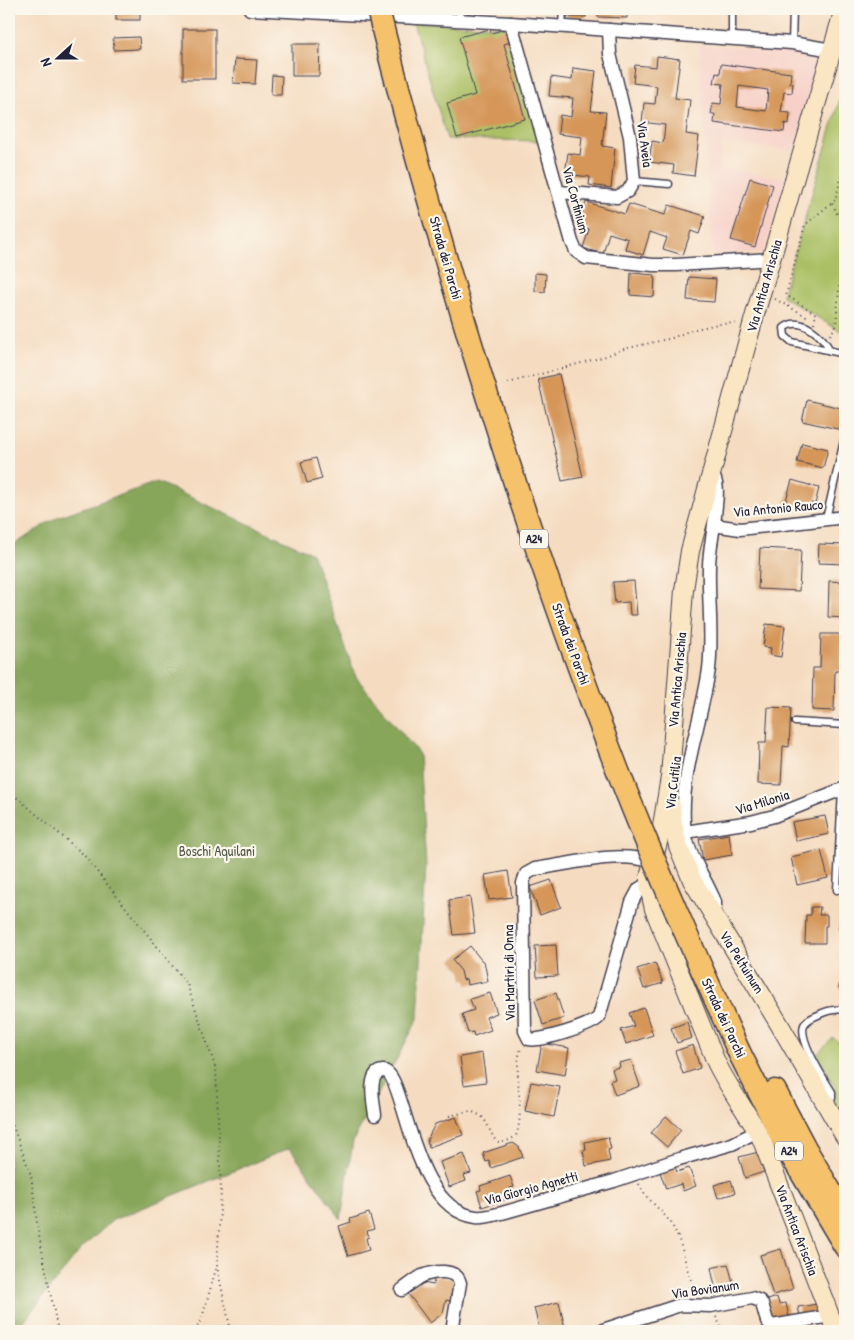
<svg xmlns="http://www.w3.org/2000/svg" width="854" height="1340" viewBox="0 0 854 1340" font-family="'Patrick Hand',sans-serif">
<rect width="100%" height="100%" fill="#fbf7ec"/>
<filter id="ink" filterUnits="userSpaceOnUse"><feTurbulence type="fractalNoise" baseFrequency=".02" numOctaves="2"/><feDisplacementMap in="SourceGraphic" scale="10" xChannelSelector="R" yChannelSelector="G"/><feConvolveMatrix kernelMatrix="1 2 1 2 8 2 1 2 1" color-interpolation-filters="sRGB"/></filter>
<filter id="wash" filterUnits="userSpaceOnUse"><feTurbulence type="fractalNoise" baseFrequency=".0096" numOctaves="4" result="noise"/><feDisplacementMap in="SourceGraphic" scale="20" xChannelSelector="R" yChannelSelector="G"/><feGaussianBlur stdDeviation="1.12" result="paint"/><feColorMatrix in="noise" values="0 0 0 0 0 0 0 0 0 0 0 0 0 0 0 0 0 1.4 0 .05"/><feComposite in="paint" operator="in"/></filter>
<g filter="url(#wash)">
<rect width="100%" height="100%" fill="#f5dcc1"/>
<polygon fill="#f7d1c8" points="699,45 814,52 818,65 793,151 721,142 719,168 785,178 764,252 713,255"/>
<g fill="#abc065" stroke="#667150">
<polygon points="413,22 509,27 541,141 447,139"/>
<polygon points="845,82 845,278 843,278 840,331 782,296"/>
<polygon points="833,1038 845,1046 845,1125 837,1111 834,1086 817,1054"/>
</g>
<polygon fill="#88a65a" stroke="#55644a" points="157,482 312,553 356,677 419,754 426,865 418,1019 353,1141 341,1219 290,1148 113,1220 81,1249 16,1331 9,1331 9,548 57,517"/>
<g id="blocks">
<g fill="#d59659" fill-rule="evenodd">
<rect x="116" y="9" width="24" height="11"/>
<rect x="567" y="9" width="19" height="8"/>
<polygon points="598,9 627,9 627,18 598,17"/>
<rect x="183" y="29" width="32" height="50"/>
<polygon points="490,29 491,33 506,29 510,42 504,44 525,119 457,138 447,103 475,95 459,37"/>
<polygon points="139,37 140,49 114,50 113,38"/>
<polygon points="292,44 320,44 319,76 292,76"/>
<polygon points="657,56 680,59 675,98 690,100 686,134 699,136 694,176 673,173 674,165 649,162 652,141 663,143 665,125 642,122 644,103 655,104 657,86 633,83 635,65 656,67"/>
<polygon points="235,59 257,60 255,84 233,83"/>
<path d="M 721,64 L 791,73 L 790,83 L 793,83 L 792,93 L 784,92 L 781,112 L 790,113 L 789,124 L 785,123 L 784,132 L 714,123 L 715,114 L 711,114 L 713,103 L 721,104 L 723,84 L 714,83 L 716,73 L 720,74 ZM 739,86 L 768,90 L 766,111 L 737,107 Z"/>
<polygon points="573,68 596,71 591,111 606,112 602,146 615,148 611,188 589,185 590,177 565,174 568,153 580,155 582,137 558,134 560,115 571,117 573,98 549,96 551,77 572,80"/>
<polygon points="272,75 282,76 281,95 271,95"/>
<polygon points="750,178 773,185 755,247 731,240"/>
<polygon points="586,202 625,214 629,204 665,215 669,205 705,216 699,234 691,231 683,255 663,249 667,238 650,232 643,255 625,249 628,239 609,233 603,254 583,248 589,229 578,226"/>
<polygon points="535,273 546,274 545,292 535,291"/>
<polygon points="631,273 655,275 654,297 630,295"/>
<polygon points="689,277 716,279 714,302 687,300"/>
<polygon points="559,374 583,477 562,481 538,379"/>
<polygon points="807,400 845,409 842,430 802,421"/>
<polygon points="802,443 828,449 823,468 797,462"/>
<polygon points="316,458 322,479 307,483 301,462"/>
<polygon points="792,480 819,488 815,504 811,503 809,507 802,505 801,509 785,504"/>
<polygon points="819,544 845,545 845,564 818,563"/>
<polygon points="760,548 801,550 799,591 758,589"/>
<polygon points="634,581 637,615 630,615 629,602 615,603 613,582"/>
<polygon points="829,581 845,582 845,618 828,617"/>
<polygon points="766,624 785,626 781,657 770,655 771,648 763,647"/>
<polygon points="821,634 843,634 841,671 835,671 834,711 812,710 813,668 820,668"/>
<polygon points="768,707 791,708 789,747 783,746 781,785 758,784 759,743 766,743"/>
<polygon points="825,816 829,834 796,841 792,822"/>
<polygon points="729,834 732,855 703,860 699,839"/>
<polygon points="821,850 828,878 797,885 791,857"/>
<polygon points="843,853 845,853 845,884 841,884"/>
<polygon points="508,871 512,897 489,900 485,875"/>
<polygon points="551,880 561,907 540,915 530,887"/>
<polygon points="470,897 475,933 454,935 449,900"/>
<polygon points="811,907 820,907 819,915 827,915 827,926 825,926 825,943 805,943 806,915 811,915"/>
<polygon points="840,907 845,907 845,930 839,930"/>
<polygon points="556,945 558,976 537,977 535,946"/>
<polygon points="470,946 482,961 484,961 488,981 467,985 466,979 463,980 461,971 452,960"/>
<polygon points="655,963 663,983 644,989 637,969"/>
<polygon points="845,970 845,990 839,988"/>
<polygon points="490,993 497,1013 486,1017 491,1030 474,1036 473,1032 468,1033 462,1014 474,1010 470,999"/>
<polygon points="556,993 564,1018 543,1025 535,1000"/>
<polygon points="644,1008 653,1035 626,1044 621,1030 634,1026 629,1013"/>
<polygon points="687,1022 692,1038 677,1043 671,1028"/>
<polygon points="542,1043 569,1048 565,1075 537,1070"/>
<polygon points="693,1045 700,1068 683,1074 675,1051"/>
<polygon points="482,1053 486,1082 464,1085 460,1057"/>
<polygon points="631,1060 640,1086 615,1095 610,1081 615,1079 612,1069 620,1067 619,1063"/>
<polygon points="531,1082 560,1087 554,1117 525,1111"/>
<polygon points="666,1116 681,1130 667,1147 651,1133"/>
<polygon points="456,1117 463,1135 429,1147 427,1140 435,1124"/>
<polygon points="608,1137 611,1149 608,1150 610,1161 586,1166 583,1151 586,1150 585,1142"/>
<polygon points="513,1143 519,1147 523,1157 491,1168 489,1161 486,1162 483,1153"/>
<polygon points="759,1152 764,1172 745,1178 739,1157"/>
<polygon points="464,1154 471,1173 464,1175 466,1181 449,1187 440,1162"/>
<polygon points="675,1167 677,1172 689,1168 696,1186 683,1191 681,1184 666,1189 660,1172"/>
<polygon points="510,1176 514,1187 510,1188 513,1197 482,1207 477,1191 481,1190 480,1186"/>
<polygon points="731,1180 735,1193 718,1198 714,1185"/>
<polygon points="369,1213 374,1229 367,1231 369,1237 366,1238 369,1250 348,1256 339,1226 351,1222 350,1219"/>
<polygon points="781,1249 793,1289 773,1295 760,1255"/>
<polygon points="728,1264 734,1286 716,1291 711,1268"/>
<polygon points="435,1276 454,1279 450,1301 446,1300 443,1313 430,1323 406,1291 418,1282 433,1285"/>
<polygon points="777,1297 779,1304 786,1303 789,1317 771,1320 765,1301"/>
<polygon points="559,1302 565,1328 552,1331 540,1331 534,1308"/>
<polygon points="817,1304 818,1313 800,1316 798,1307"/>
</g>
</g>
</g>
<g filter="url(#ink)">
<use href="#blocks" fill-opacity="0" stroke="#423e4f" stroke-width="1"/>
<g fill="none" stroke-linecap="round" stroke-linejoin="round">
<g stroke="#423e4f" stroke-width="9">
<g id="service">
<polyline points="460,9 460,20"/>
<polyline points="562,27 563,9"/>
<polyline points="732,39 732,9"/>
<polyline points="792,43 793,9"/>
<polyline points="634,181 669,184"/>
<path d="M 830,351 C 824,336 800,315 784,328 L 785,336 L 792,342 L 845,354"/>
<polyline points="826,519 845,436"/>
<polyline points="795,722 845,725"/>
<polyline points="837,890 842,789"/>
<path d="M 827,1104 L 832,1098 L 832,1092 C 824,1079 798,1040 804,1025 C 806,1021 811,1018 816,1016 C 825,1011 834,1008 845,1010"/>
</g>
</g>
<g stroke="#423e4f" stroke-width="15">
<g id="minor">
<polyline points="250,9 511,23 792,43 832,50"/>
<polyline points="511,23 572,242 576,251 586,258 653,265 676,265 772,259"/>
<polyline points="559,192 617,197 628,191 634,181 630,137 610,54 609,30"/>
<polyline points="714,525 740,529 845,517"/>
<polyline points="685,832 751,822 774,816 845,788"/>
<path d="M 649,883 L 639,889 L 632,902 L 599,1017 C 592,1026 539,1042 529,1039 L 525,1031 L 523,883 L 526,874 L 535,869 C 572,864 616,850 653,862"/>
<path d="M 711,912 L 715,907 L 715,902 C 704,874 685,853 684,822 C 681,770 702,720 709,669 C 713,636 708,601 709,567 C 709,549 714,532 715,515 C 716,503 720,484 712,474"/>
<path d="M 375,1115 C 374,1105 366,1072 383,1071 C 406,1070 409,1209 476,1217 C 484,1218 493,1215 502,1213 L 614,1181 L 679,1159 L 732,1144 L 758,1131"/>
<path d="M 402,1290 C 409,1285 415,1280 422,1276 C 434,1271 456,1268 460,1283 L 452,1331"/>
<polyline points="600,1331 680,1305 711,1306 752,1298 760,1301 762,1304 767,1321 772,1326 830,1316"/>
</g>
</g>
<g stroke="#423e4f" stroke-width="20">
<g id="secondary">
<polyline points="671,805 673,824 678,846 692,880 778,1022 845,1137"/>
<path d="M 836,1331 L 761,1138 C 747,1112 729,1089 716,1062 L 654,909 L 650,891 L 649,878 L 662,826 L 670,777 L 684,590 L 690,551 L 754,318 L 844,9"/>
</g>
</g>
<g stroke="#423e4f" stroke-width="25">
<g id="motorway">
<polyline points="739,1052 791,1155 845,1246"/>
<polyline points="775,1091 805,1148 845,1216"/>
</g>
</g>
<g stroke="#423e4f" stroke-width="2" stroke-dasharray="1 4" stroke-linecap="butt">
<polyline points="775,299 808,317"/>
<polyline points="814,323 816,314 786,295 805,225 835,200 845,165"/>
<polyline points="830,335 836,326 844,228 832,203"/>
<polyline points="508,383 603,357 624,349 672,338 691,330 718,324 738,323"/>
<polyline points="9,791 83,854 187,984 216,1069 221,1190 217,1267 231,1331"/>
<polyline points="9,1116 31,1175 38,1231 58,1331"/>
<path d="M 449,1116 L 470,1111 C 475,1113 481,1115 484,1119 C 494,1134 492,1152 516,1136 C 526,1109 512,1073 521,1048"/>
<path d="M 639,1184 C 647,1202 665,1211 674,1229 C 684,1246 687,1280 698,1294"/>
<polyline points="716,1317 723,1331"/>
<polyline points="195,1331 202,1318 216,1269"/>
</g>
<use href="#service" stroke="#fff" stroke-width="6"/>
<use href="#minor" stroke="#fff" stroke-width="12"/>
<use href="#secondary" stroke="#fbe6c4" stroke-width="18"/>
<use href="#motorway" stroke="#f5c16b" stroke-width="22"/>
<g stroke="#423e4f" stroke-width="25" stroke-linecap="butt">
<path id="motorway-bridge" d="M 378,9 C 400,99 425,188 451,277 C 500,444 555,609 618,771 C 655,866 697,959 739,1052"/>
</g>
<use href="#motorway-bridge" stroke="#f5c16b" stroke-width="22"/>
</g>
</g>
<g text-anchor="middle" stroke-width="4.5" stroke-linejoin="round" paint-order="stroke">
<g fill="#fbf7ec" stroke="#636270" stroke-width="1">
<rect x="520" y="529.5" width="28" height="19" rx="4"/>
<rect x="775" y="1141.5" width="28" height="19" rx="4"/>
</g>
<g font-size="12" font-weight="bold" fill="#22223b">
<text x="534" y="543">A24</text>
<text x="789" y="1155">A24</text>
</g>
<g font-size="14" fill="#22223b" stroke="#fbf7ec">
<text transform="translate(645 144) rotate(82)" y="5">Via Aveia</text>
<text transform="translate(576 200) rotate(75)" y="5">Via Corfinium</text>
<text transform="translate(446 258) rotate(74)" y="5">Strada dei Parchi</text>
<text transform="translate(764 286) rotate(-74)" y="5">Via Antica Arischia</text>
<text transform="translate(778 508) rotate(-5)" y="5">Via Antonio Rauco</text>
<text transform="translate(571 644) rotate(70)" y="5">Strada dei Parchi</text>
<text transform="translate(677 680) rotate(-85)" y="5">Via Antica Arischia</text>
<text transform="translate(673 783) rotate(-83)" y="5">Via Cutilia</text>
<text transform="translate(762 802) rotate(-17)" y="5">Via Milonia</text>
<text transform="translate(742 962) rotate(58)" y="5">Via Peltuinum</text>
<text transform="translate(509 973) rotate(-91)" y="5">Via Martiri di Onna</text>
<text transform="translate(724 1018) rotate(65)" y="5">Strada dei Parchi</text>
<text transform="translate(531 1188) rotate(-15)" y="5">Via Giorgio Agnetti</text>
<text transform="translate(797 1230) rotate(69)" y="5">Via Antica Arischia</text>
<text transform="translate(705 1289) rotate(-8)" y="5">Via Bovianum</text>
</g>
<g font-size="14" fill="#52594a" stroke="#fbf7ec">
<text x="217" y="856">Boschi Aquilani</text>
</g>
</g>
<rect width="854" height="1340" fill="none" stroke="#fbf7ec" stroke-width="30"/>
<g transform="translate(58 58) rotate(249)" stroke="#fbf7ec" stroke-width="4" paint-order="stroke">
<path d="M0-4L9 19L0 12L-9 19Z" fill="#22223b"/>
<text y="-8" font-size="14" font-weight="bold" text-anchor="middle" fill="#22223b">N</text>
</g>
</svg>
